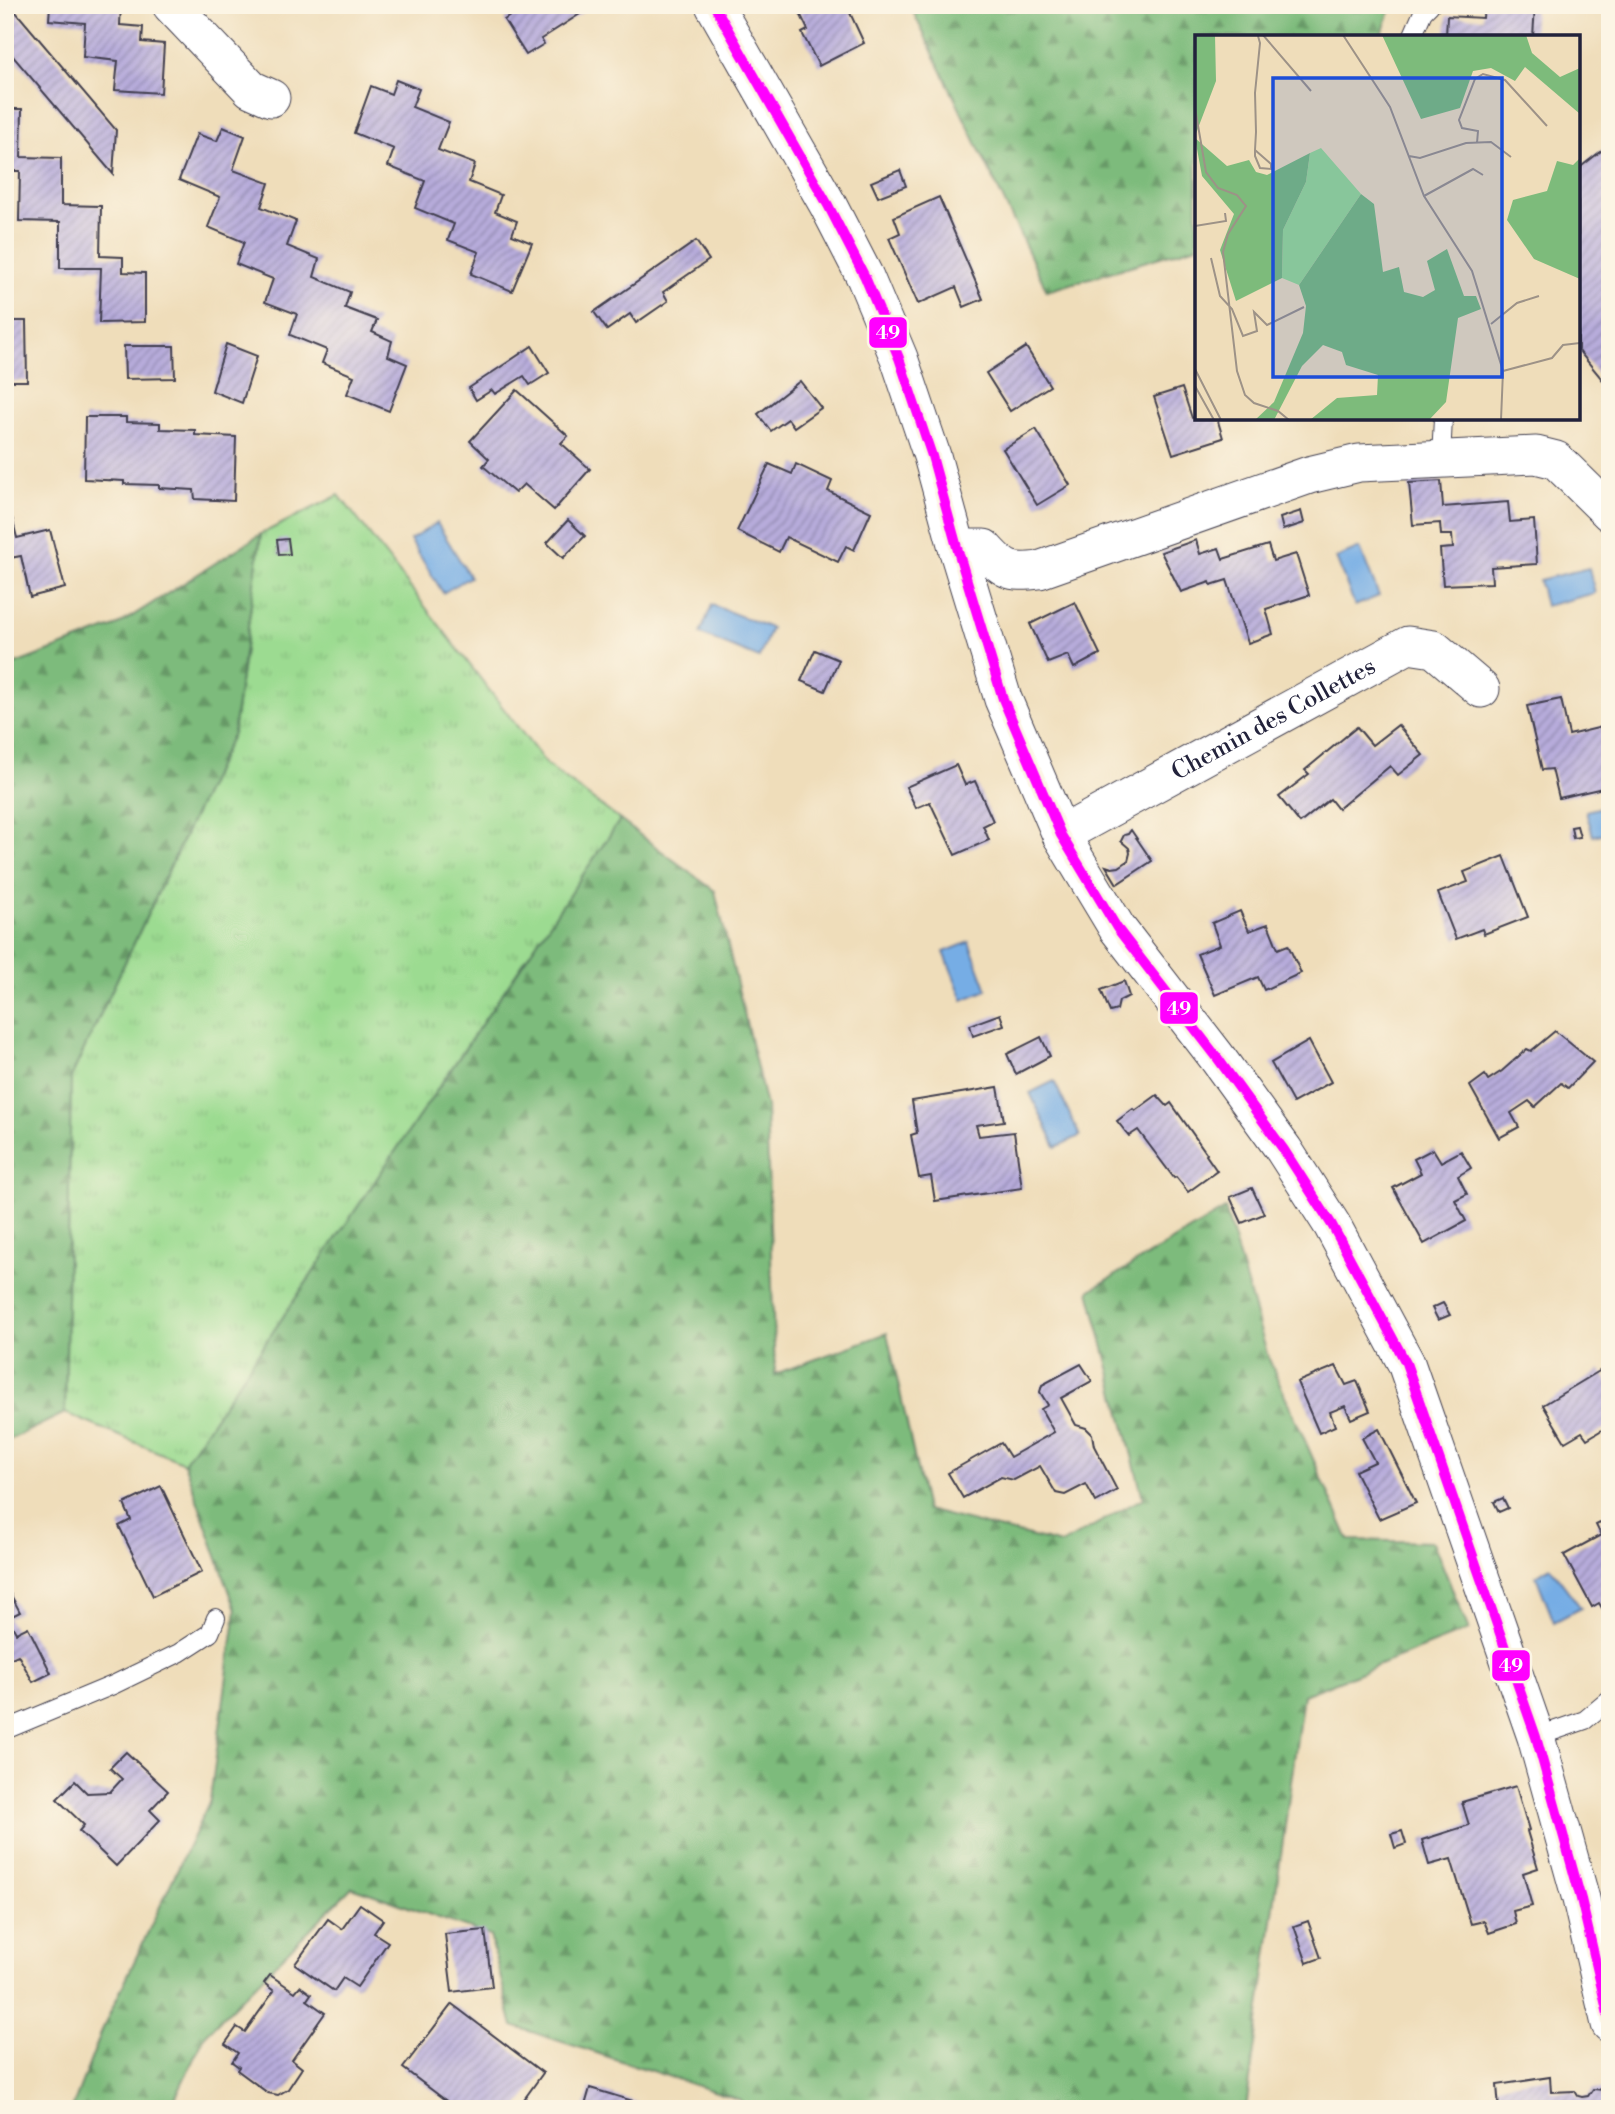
<svg xmlns="http://www.w3.org/2000/svg" width="1615" height="2114" viewBox="0 0 1615 2114" font-family="'Libre Bodoni',serif">
<defs>
<pattern id="grass-tufts" width="24" height="20" patternUnits="userSpaceOnUse" patternTransform="scale(1.75)"><rect width="24" height="20" fill="#9cdb91"/><path d="M3 7l-1-3M5 7V3M7 7l1-3M15 17l-1-3M17 17v-4M19 17l1-3" fill="none" stroke="#86bc7e"/></pattern>
<pattern id="forest-firs" width="22" height="20" patternUnits="userSpaceOnUse" patternTransform="scale(1.75)"><rect width="22" height="20" fill="#7dbb7b"/><path d="M5 1l3.5 6h-7zM16 11l3.5 6h-7z" fill="#669866"/></pattern>
<pattern id="building-hatch" width="6" height="6" patternUnits="userSpaceOnUse" patternTransform="scale(1.75)"><rect width="6" height="6" fill="#b7acdb"/><path d="M-1 1l2-2M0 6l6-6M5 7l2-2" fill="none" stroke="#948cb3"/></pattern>
</defs>
<rect width="100%" height="100%" fill="#fcf5e5"/>
<filter id="ink" filterUnits="userSpaceOnUse"><feTurbulence type="fractalNoise" baseFrequency=".0143" numOctaves="2"/><feDisplacementMap in="SourceGraphic" scale="14" xChannelSelector="R" yChannelSelector="G"/><feConvolveMatrix kernelMatrix="1 2 1 2 8 2 1 2 1" color-interpolation-filters="sRGB"/></filter>
<filter id="wash" filterUnits="userSpaceOnUse"><feTurbulence type="fractalNoise" baseFrequency=".00686" numOctaves="4" result="noise"/><feDisplacementMap in="SourceGraphic" scale="28" xChannelSelector="R" yChannelSelector="G"/><feGaussianBlur stdDeviation="1.57" result="paint"/><feColorMatrix in="noise" values="0 0 0 0 0 0 0 0 0 0 0 0 0 0 0 0 0 1.4 0 .05"/><feComposite in="paint" operator="in"/></filter>
<g filter="url(#wash)">
<rect width="100%" height="100%" fill="#efddba"/>
<polygon fill="url(#grass-tufts)" stroke="#5f7e66" stroke-width="2" points="339,495 547,765 620,820 184,1463 65,1413 71,1077 233,733 261,534"/>
<g fill="url(#forest-firs)" stroke="#506e5b" stroke-width="2">
<polygon points="910,5 1392,5 1381,37 1197,37 1197,246 1047,291"/>
<polygon points="261,534 233,733 71,1077 65,1413 5,1442 5,668 118,625"/>
<polygon points="620,820 715,891 766,1106 775,1374 887,1333 926,1510 1061,1544 1143,1498 1089,1291 1225,1209 1268,1357 1349,1540 1433,1542 1469,1630 1303,1695 1246,2109 741,2109 741,2100 513,2026 490,1936 352,1887 205,2035 170,2109 72,2109 103,2028 210,1800 236,1610 184,1463"/>
</g>
<g fill="#76ade5" stroke="#4c6890" stroke-width="2">
<polygon points="437,523 470,577 443,593 410,540"/>
<polygon points="1360,548 1379,596 1355,606 1336,558"/>
<polygon points="1589,568 1595,593 1545,606 1539,580"/>
<polygon points="712,605 771,628 759,658 700,634"/>
<polygon points="1610,805 1610,832 1593,836 1586,811"/>
<polygon points="969,942 987,990 963,1000 944,952"/>
<polygon points="1054,1081 1080,1136 1056,1147 1030,1093"/>
<polygon points="1550,1567 1581,1608 1554,1622 1536,1576"/>
</g>
<g id="blocks">
<g fill="url(#building-hatch)">
<polygon points="5,5 10,5 116,130 113,174 5,47"/>
<polygon points="50,5 121,5 120,25 143,27 142,42 164,44 161,93 115,90 118,61 83,57 85,23 49,20"/>
<polygon points="520,5 594,5 541,39 544,44 526,55 504,20 522,8"/>
<polygon points="796,5 856,5 858,9 850,13 864,43 819,66 802,33 808,30"/>
<polygon points="1484,5 1535,5 1533,37 1446,37 1447,16 1483,18"/>
<polygon points="396,80 419,89 412,107 449,122 438,150 475,164 469,182 501,195 495,212 517,221 512,235 532,243 512,291 471,274 479,252 448,240 454,224 415,208 425,181 388,166 394,149 354,133 371,86 391,94"/>
<polygon points="5,109 22,109 21,157 61,158 61,205 101,206 100,256 123,257 123,272 145,273 145,322 99,323 101,268 60,268 60,222 19,221 20,171 5,171"/>
<polygon points="223,127 245,136 233,170 269,183 261,207 296,221 287,246 319,259 314,277 350,292 345,308 377,320 372,332 392,341 388,356 407,364 389,411 347,394 354,376 322,363 327,350 290,335 297,314 265,302 273,279 236,264 244,242 208,227 220,197 179,180 197,134 217,141"/>
<polygon points="1610,144 1610,254 1604,258 1610,265 1610,389 1578,350 1578,169"/>
<polygon points="900,170 906,186 878,197 871,182"/>
<polygon points="939,197 983,299 964,307 956,287 918,304 889,238 900,233 894,217"/>
<polygon points="696,241 709,260 663,292 668,301 636,323 630,314 607,330 594,312"/>
<polygon points="5,321 26,321 27,381 5,381"/>
<polygon points="226,344 257,356 242,403 212,391"/>
<polygon points="124,346 174,346 175,378 125,379"/>
<polygon points="532,346 549,373 530,385 524,376 495,394 492,390 476,400 469,388"/>
<polygon points="1026,347 1050,386 1010,411 986,373"/>
<polygon points="800,381 821,408 794,427 788,419 771,431 758,414"/>
<polygon points="1182,388 1192,418 1197,416 1197,418 1217,418 1223,438 1173,454 1154,397"/>
<polygon points="517,390 568,436 561,443 590,469 554,510 524,484 515,493 483,466 489,459 470,441"/>
<polygon points="85,417 126,417 126,422 160,423 160,429 195,430 195,435 236,437 234,501 195,499 194,490 159,488 159,485 124,484 124,481 84,479"/>
<polygon points="1036,429 1070,485 1037,505 1003,449"/>
<polygon points="769,464 792,474 796,464 832,481 828,491 871,512 854,550 846,546 838,562 786,537 779,552 737,531"/>
<polygon points="1441,481 1443,507 1508,502 1510,522 1534,520 1537,564 1491,567 1492,583 1443,585 1440,549 1453,548 1452,535 1441,535 1440,523 1413,525 1409,483"/>
<polygon points="6,493 17,538 50,530 65,588 30,597 21,556 5,559"/>
<polygon points="1301,511 1304,523 1283,530 1280,518"/>
<polygon points="568,520 585,536 563,558 547,543"/>
<polygon points="288,539 290,554 279,555 277,540"/>
<polygon points="1196,540 1200,554 1219,548 1223,559 1268,545 1273,561 1296,554 1309,595 1266,609 1273,634 1248,643 1227,580 1211,585 1210,582 1181,592 1161,552"/>
<polygon points="1075,602 1100,654 1074,668 1068,655 1048,663 1030,624"/>
<polygon points="815,650 839,660 825,691 801,681"/>
<polygon points="1561,699 1569,735 1610,725 1610,774 1602,776 1603,788 1559,798 1552,769 1542,770 1527,706"/>
<polygon points="1398,725 1423,755 1398,775 1390,766 1338,809 1330,799 1300,823 1279,797 1309,774 1305,770 1357,727 1372,745"/>
<polygon points="956,765 965,785 975,781 993,821 983,826 989,840 955,855 930,802 916,808 906,787"/>
<polygon points="1577,826 1580,837 1573,838 1571,827"/>
<polygon points="1131,830 1152,861 1117,884 1106,866 1112,868 1119,867 1128,861 1130,853 1129,848 1121,841 1124,835 1128,834"/>
<polygon points="1504,856 1528,917 1484,934 1482,929 1456,939 1438,893 1468,882 1464,872"/>
<polygon points="1240,911 1249,931 1268,924 1278,949 1288,945 1301,973 1264,990 1258,977 1215,995 1197,954 1220,945 1212,923"/>
<polygon points="1124,981 1129,996 1119,1001 1117,1010 1110,1012 1101,990"/>
<polygon points="1000,1014 1004,1025 973,1036 970,1025"/>
<polygon points="1555,1031 1593,1062 1568,1088 1561,1083 1535,1107 1529,1101 1511,1113 1519,1127 1499,1138 1470,1086 1485,1075 1488,1080 1502,1071 1527,1049 1531,1051"/>
<polygon points="1041,1037 1050,1056 1016,1074 1007,1054"/>
<polygon points="1309,1041 1331,1082 1293,1103 1271,1063"/>
<polygon points="998,1087 1004,1121 976,1125 979,1136 1014,1132 1022,1188 935,1201 931,1176 919,1178 911,1135 917,1133 912,1101"/>
<polygon points="1157,1095 1167,1106 1171,1103 1207,1154 1206,1155 1217,1171 1188,1192 1176,1177 1174,1178 1138,1130 1129,1136 1117,1121 1133,1109 1135,1111"/>
<polygon points="1433,1149 1441,1162 1461,1151 1471,1168 1458,1176 1467,1194 1455,1200 1466,1221 1424,1244 1393,1188 1421,1173 1414,1159"/>
<polygon points="1252,1188 1264,1214 1242,1223 1230,1197"/>
<polygon points="1443,1303 1450,1315 1438,1320 1432,1308"/>
<polygon points="1081,1364 1092,1381 1061,1398 1076,1425 1086,1428 1092,1434 1094,1446 1117,1490 1096,1502 1086,1484 1065,1495 1056,1493 1040,1466 1014,1480 1001,1477 963,1498 948,1473 1001,1443 1010,1457 1054,1432 1041,1409 1048,1405 1040,1392 1042,1385"/>
<polygon points="1336,1366 1346,1385 1357,1381 1370,1411 1351,1419 1345,1406 1330,1412 1335,1426 1319,1433 1297,1382"/>
<polygon points="1601,1370 1610,1385 1610,1425 1587,1439 1582,1432 1565,1442 1543,1405"/>
<polygon points="1379,1429 1416,1503 1379,1519 1355,1471 1375,1462 1362,1438"/>
<polygon points="161,1486 202,1572 153,1596 119,1526 131,1520 124,1504"/>
<polygon points="1503,1498 1508,1508 1499,1512 1494,1502"/>
<polygon points="1610,1518 1610,1614 1607,1616 1599,1603 1592,1607 1564,1555 1601,1535 1596,1525"/>
<polygon points="5,1584 20,1612 8,1618 16,1633 28,1627 51,1673 33,1682 18,1655 5,1661"/>
<polygon points="126,1752 168,1791 150,1810 160,1820 116,1866 79,1831 84,1825 57,1799 75,1781 87,1793 110,1792 122,1779 110,1768"/>
<polygon points="1516,1786 1529,1830 1527,1831 1538,1868 1523,1873 1532,1906 1513,1911 1516,1924 1489,1933 1484,1921 1471,1924 1451,1859 1429,1865 1422,1840 1469,1825 1462,1802"/>
<polygon points="1402,1831 1406,1844 1395,1848 1391,1834"/>
<polygon points="360,1904 383,1920 374,1933 388,1942 357,1987 343,1978 334,1991 295,1964 328,1919 342,1929"/>
<polygon points="1308,1921 1321,1958 1307,1963 1294,1926"/>
<polygon points="485,1930 492,1987 452,1992 445,1934"/>
<polygon points="270,1975 295,1992 300,1986 311,1994 307,2000 325,2013 292,2060 302,2068 288,2089 278,2095 268,2093 237,2070 239,2067 232,2062 238,2053 225,2044 237,2027 245,2032 274,1991 264,1983"/>
<polygon points="452,2004 543,2073 517,2109 457,2109 403,2068"/>
<polygon points="1550,2077 1551,2092 1575,2091 1578,2096 1582,2097 1588,2096 1593,2089 1604,2090 1607,2109 1499,2109 1497,2085"/>
<polygon points="590,2088 656,2108 656,2109 584,2109"/>
</g>
</g>
</g>
<g filter="url(#ink)">
<use href="#blocks" fill-opacity="0" stroke="#413e4e" stroke-width="2"/>
<g fill="none" stroke-linecap="round" stroke-linejoin="round">
<g stroke="#413e4e" stroke-width="20">
<g id="lane">
<polyline points="1412,37 1423,12 1430,5"/>
<polyline points="1441,459 1443,418"/>
<polyline points="5,1730 113,1685 179,1653 210,1633 216,1618"/>
<polyline points="1536,1737 1585,1720 1610,1699"/>
</g>
</g>
<g stroke="#413e4e" stroke-width="39">
<g id="street">
<polyline points="171,5 251,89 271,98"/>
<polyline points="714,5 828,205 865,277 899,358 932,456 958,551 1003,699 1061,835 1117,928 1216,1056 1284,1150 1332,1225 1406,1363 1536,1737 1581,1899 1610,2024"/>
<path d="M 958,551 L 972,548 L 984,548 C 1004,570 1009,574 1039,570 L 1309,475 L 1359,463 L 1536,455 L 1556,460 L 1610,513"/>
<path id="s1" d="M 1061,835 L 1408,645 L 1434,649 L 1481,689"/>
</g>
</g>
<use href="#lane" stroke="#fff" stroke-width="18"/>
<use href="#street" stroke="#fff" stroke-width="37"/>
<g stroke="#fcf5e5" stroke-width="16">
<polyline id="bus-1" points="714,5 828,205 865,277 899,358 932,456 958,551 1003,699 1061,835 1117,928 1216,1056 1284,1150 1332,1225 1406,1363 1536,1737 1581,1899 1610,2023"/>
</g>
<use href="#bus-1" stroke="#f0f" stroke-width="10"/>
</g>
</g>
<g text-anchor="middle" stroke-width="5" stroke-linejoin="round" paint-order="stroke">
<g font-size="24" fill="#22223b" stroke="#fcf5e5">
<text dy="8" stroke="none"><textPath href="#s1" startOffset="242">Chemin des Collettes</textPath></text>
</g>
</g>
<g transform="translate(1195 35)">
<rect width="385" height="385" fill="#efddba"/>
<path d="M 126,113 L 166,159 L 104,250 L 87,243 L 88,195 L 111,147 L 115,118 Z" fill="#9cdb91"/>
<path d="M 0,0 L 20,0 L 21,46 L 0,101 ZM 187,0 L 331,0 L 337,18 L 365,42 L 385,33 L 385,79 L 330,32 L 320,46 L 296,33 L 278,36 L 265,73 L 226,84 ZM 0,103 L 32,131 L 54,125 L 61,137 L 72,140 L 115,118 L 111,147 L 88,195 L 87,243 L 41,266 L 25,215 L 39,179 L 7,141 ZM 385,123 L 385,244 L 339,224 L 312,185 L 318,165 L 352,156 L 362,126 L 378,130 ZM 166,159 L 179,169 L 188,237 L 204,232 L 209,257 L 228,262 L 240,255 L 232,226 L 252,214 L 269,261 L 281,261 L 286,274 L 263,283 L 251,367 L 234,385 L 115,385 L 142,363 L 182,360 L 183,340 L 151,330 L 147,317 L 128,310 L 107,331 L 79,385 L 60,385 L 79,367 L 108,298 L 111,271 L 104,250 Z" fill="#7dbb7b"/>
<path fill="none" stroke="#9d9287" stroke-width="2" d="M 68,0 L 116,56M 148,0 L 195,72 L 229,161 L 277,236 L 308,336 L 306,385M 0,73 L 11,137 L 23,153 L 42,160 L 51,171 L 33,199 L 28,217 L 42,336 L 50,360 L 59,368 L 83,376 L 94,385M 282,108 L 283,96 L 267,93 L 264,85 L 280,44 L 288,39 L 310,45 L 352,91M 60,115 L 76,129 L 76,134 L 65,133 L 60,121 L 60,115 L 61,97 L 60,58 L 65,8 L 63,1M 214,121 L 225,123 L 271,108 L 296,107 L 316,122M 229,161 L 278,134 L 288,140M 0,191 L 31,186 L 30,178M 16,223 L 25,261 L 37,274 L 48,301 L 62,296 L 59,277 L 72,290 L 109,272M 296,289 L 322,268 L 344,261M 0,334 L 26,385M 308,336 L 357,323 L 368,310 L 385,308M 0,351 L 19,385"/>
<path fill="#1d4ed8" fill-opacity="0.15" stroke="#1d4ed8" stroke-width="3.5" d="M 78,43 L 307,43 L 307,342 L 78,342 Z"/>
<rect width="385" height="385" fill="none" stroke="#22223b" stroke-width="3.5"/>
</g>
<g stroke="#fcf5e5" stroke-width="2.5">
<rect x="868" y="316" width="40" height="33" rx="7" fill="#f0f"/>
<rect x="1159" y="991" width="40" height="34" rx="7" fill="#f0f"/>
<rect x="1491" y="1649" width="40" height="33" rx="7" fill="#f0f"/>
</g>
<g font-size="19" text-anchor="middle" font-weight="bold" fill="#fff">
<text x="888" y="339">49</text>
<text x="1179" y="1015">49</text>
<text x="1511" y="1672">49</text>
</g>
<rect width="1615" height="2114" fill="none" stroke="#fcf5e5" stroke-width="28"/>
</svg>
